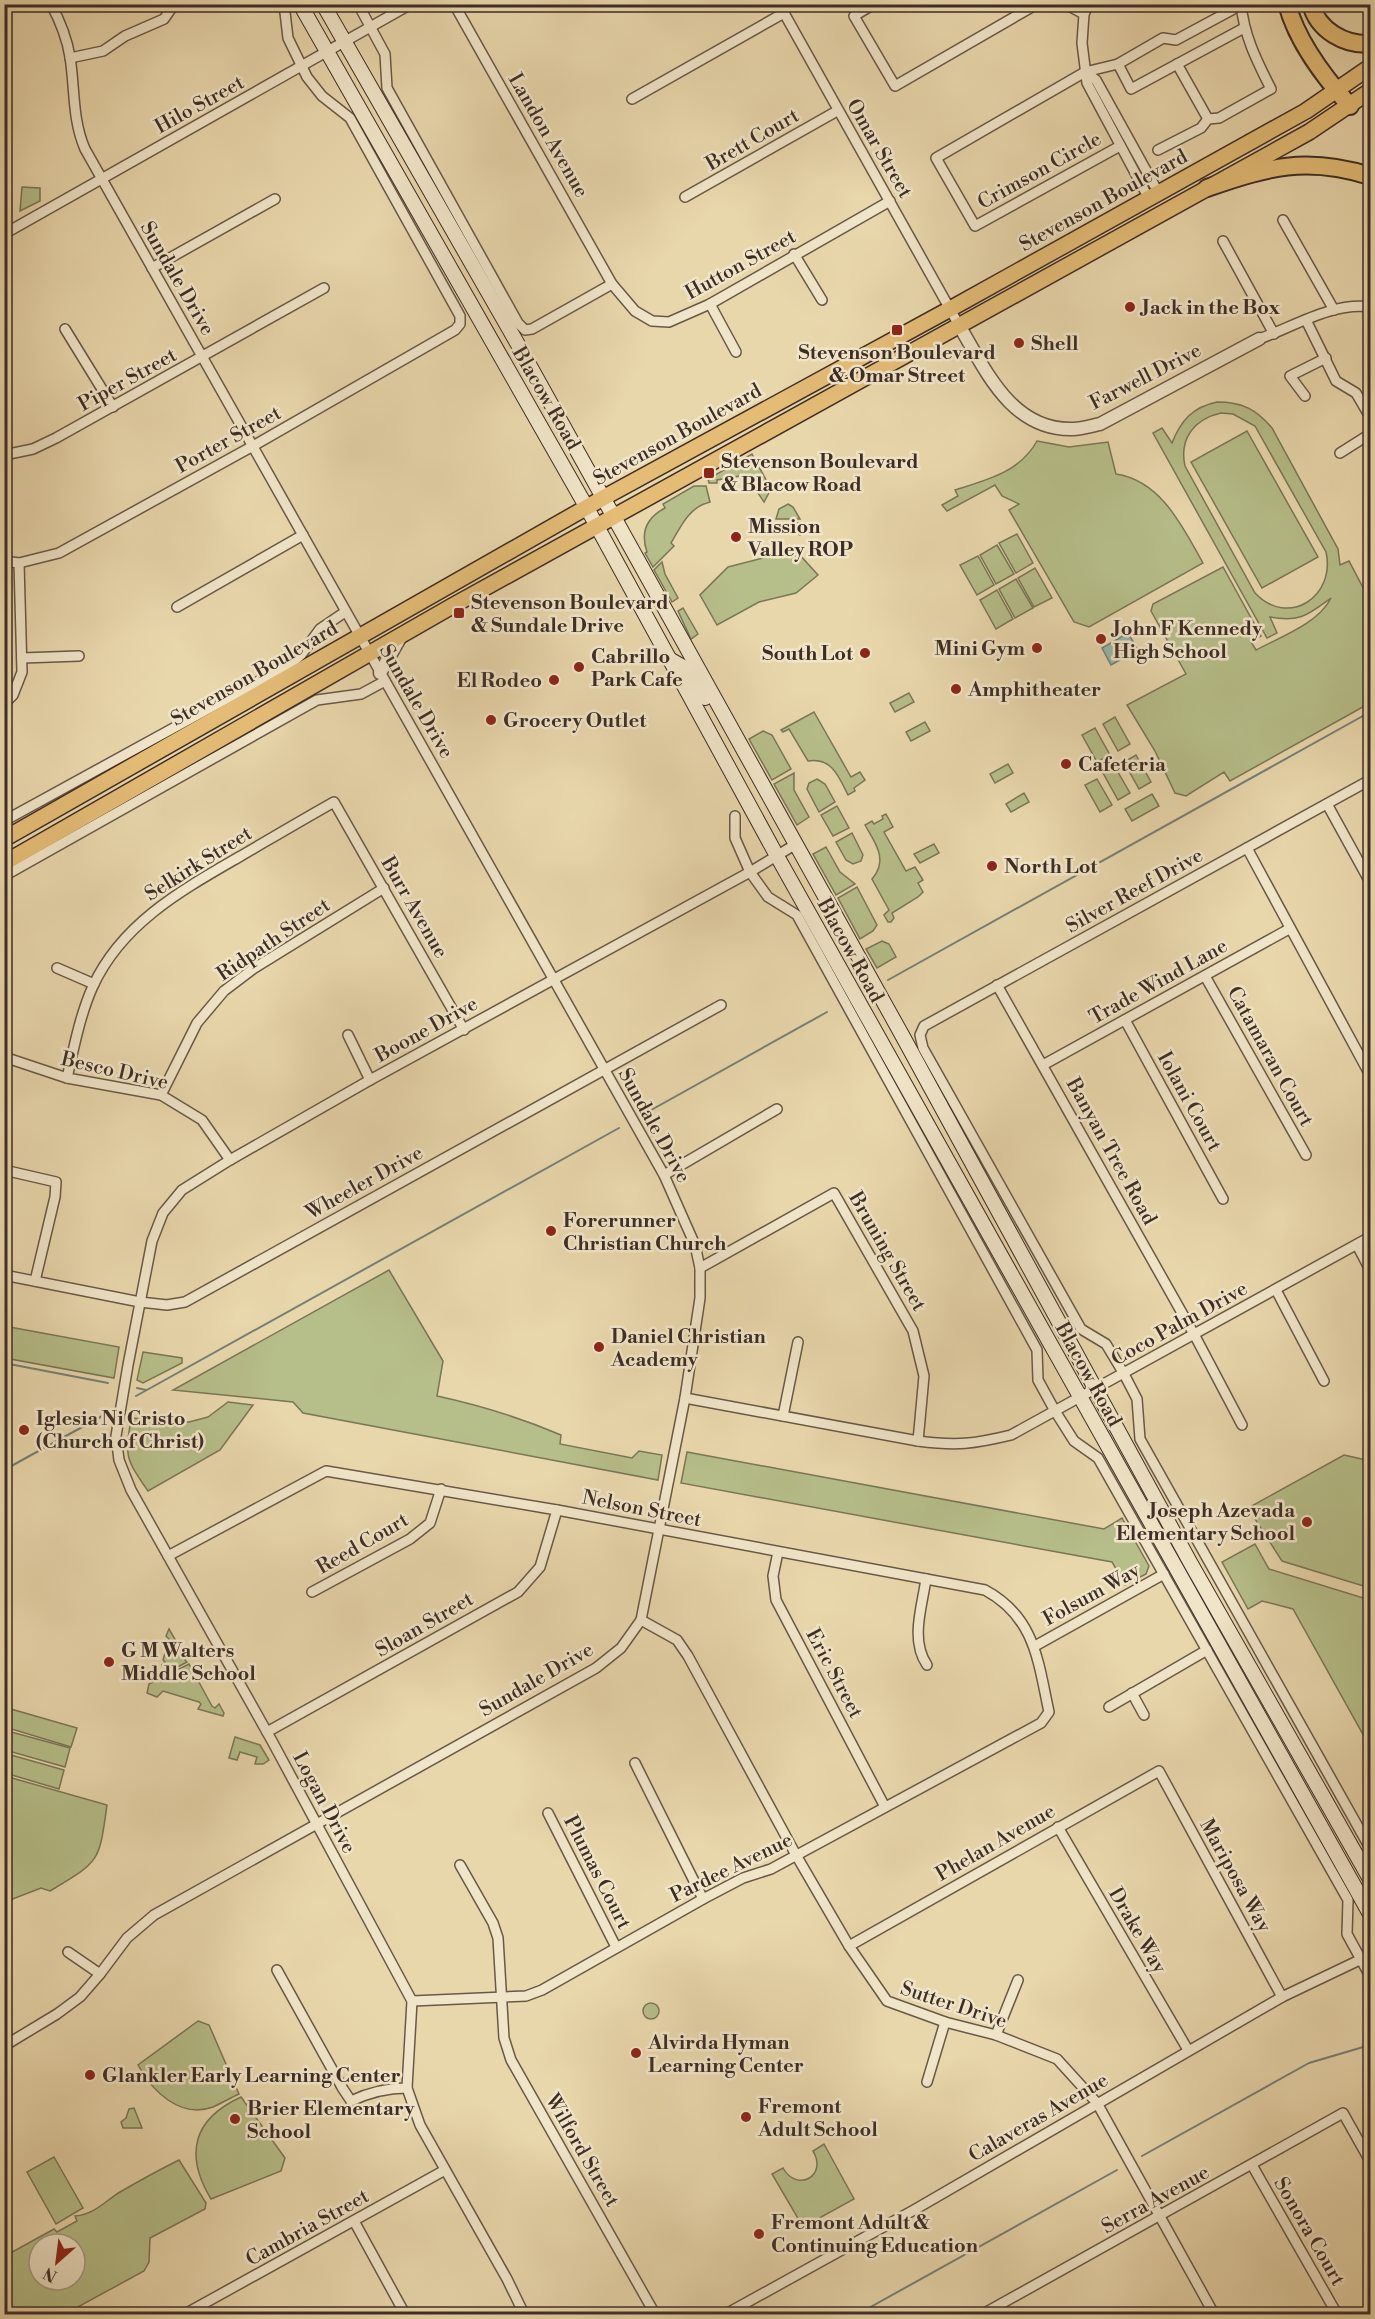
<svg xmlns="http://www.w3.org/2000/svg" width="1375" height="2319" viewBox="0 0 1375 2319" font-family="'Libre Bodoni',serif">
<rect width="100%" height="100%" fill="#e9d7ac"/>
<filter id="stains"><feTurbulence type="fractalNoise" baseFrequency=".00333" numOctaves="4"/><feColorMatrix values="0 0 0 0 .2 0 0 0 0 .09 0 0 0 0 .02 0 0 0 .5 -.17"/></filter>
<radialGradient id="worn" r=".72"><stop offset=".6" stop-color="#630" stop-opacity="0"/><stop offset="1" stop-color="#630" stop-opacity=".3"/></radialGradient>
<g fill="#b6be89" stroke="#7a7658" stroke-width="1.5" fill-rule="evenodd">
<polygon points="22,187 40,188 40,201 20,211"/>
<path d="M 1217,402 C 1242,402 1256,409 1272,428 L 1338,549 L 1340,565 L 1349,561 L 1370,601 L 1370,703 L 1230,781 L 1224,772 L 1186,796 L 1175,793 L 1155,751 L 1127,705 L 1186,674 L 1151,611 L 1153,604 L 1223,567 L 1261,636 L 1251,642 L 1256,650 C 1280,637 1318,624 1331,598 C 1309,614 1300,623 1270,617 L 1277,633 L 1267,638 L 1153,433 L 1162,428 L 1172,443 C 1181,420 1193,407 1217,402 ZM 1221,413 L 1233,414 L 1255,426 L 1326,552 C 1336,597 1288,628 1255,593 L 1185,466 C 1179,439 1194,419 1221,413 Z"/>
<polygon points="1247,431 1318,557 1262,588 1191,462"/>
<path d="M 1037,441 L 1069,447 L 1108,442 L 1116,474 C 1162,481 1183,528 1203,563 L 1089,627 L 1074,622 L 1009,510 L 1019,504 L 1002,496 L 995,485 L 947,511 L 942,505 L 958,496 L 955,490 C 987,480 1020,472 1037,441 Z"/>
<polygon points="752,454 771,489 764,502 746,475 717,480 717,483 709,483 708,479"/>
<path d="M 694,486 L 706,486 L 710,502 C 689,507 681,526 671,543 L 674,546 L 653,567 L 645,553 L 647,552 C 640,532 646,518 665,508 L 663,504 Z"/>
<polygon points="788,504 793,507 800,519 776,519 779,509"/>
<polygon points="791,523 802,523 805,528 804,533 800,535 780,526"/>
<polygon points="1017,534 1033,563 1016,573 999,543"/>
<polygon points="997,545 1014,574 996,584 980,555"/>
<polygon points="790,551 798,553 818,575 796,593 759,602 717,625 700,595 728,567"/>
<polygon points="978,556 994,585 977,595 960,565"/>
<polygon points="662,562 665,574 678,598 672,602 654,570"/>
<polygon points="1035,568 1052,598 1034,607 1018,578"/>
<polygon points="1016,579 1033,608 1015,618 999,589"/>
<polygon points="997,590 1013,619 996,629 980,600"/>
<polygon points="683,608 698,634 691,639 678,611"/>
<polygon points="909,693 914,702 895,712 890,703"/>
<path d="M 814,712 L 851,777 L 860,772 L 865,780 L 854,788 L 855,791 L 848,795 C 839,777 832,757 808,761 L 789,729 L 783,732 L 781,730 Z"/>
<polygon points="1115,717 1130,744 1118,751 1103,724"/>
<polygon points="925,722 930,731 911,741 906,732"/>
<polygon points="1095,728 1110,755 1097,762 1082,735"/>
<polygon points="763,731 772,735 791,769 772,780 749,739"/>
<polygon points="1136,755 1151,782 1139,789 1124,762"/>
<polygon points="1008,764 1013,773 995,783 990,774"/>
<polygon points="1115,767 1130,793 1118,800 1103,773"/>
<polygon points="794,773 794,790 809,817 797,825 774,784"/>
<polygon points="817,779 825,784 835,802 819,812 807,789 809,783"/>
<polygon points="1097,779 1112,805 1100,812 1085,785"/>
<polygon points="1024,793 1029,802 1011,812 1006,804"/>
<polygon points="1152,794 1159,806 1132,821 1125,809"/>
<polygon points="837,806 849,828 833,836 821,815"/>
<path d="M 886,814 L 893,827 L 884,832 L 906,871 L 915,867 L 923,880 L 918,883 L 923,892 L 918,897 L 892,913 L 894,918 L 891,922 L 888,922 L 884,915 L 889,910 L 872,879 C 889,860 875,843 865,825 L 872,821 L 874,824 L 883,819 L 882,816 Z"/>
<polygon points="852,833 863,855 861,861 853,864 846,860 836,842"/>
<polygon points="934,844 939,853 920,863 914,854"/>
<polygon points="826,847 840,872 855,884 836,895 813,854"/>
<polygon points="857,887 877,925 873,931 860,939 838,898"/>
<polygon points="882,941 889,944 896,957 877,968 866,949"/>
<path d="M 389,1270 L 443,1361 L 437,1396 C 479,1405 521,1418 561,1435 L 560,1444 L 632,1458 L 639,1451 L 662,1455 L 658,1480 L 303,1413 L 293,1402 L 173,1390 Z"/>
<polygon points="4,1326 119,1347 114,1378 5,1358"/>
<polygon points="143,1352 182,1358 182,1363 143,1383 137,1380"/>
<path d="M 228,1402 L 253,1405 L 220,1450 L 148,1491 C 125,1458 125,1457 131,1418 L 189,1422 L 208,1417 Z"/>
<polygon points="687,1452 1104,1529 1122,1518 1149,1566 1146,1574 1125,1585 1112,1562 681,1483"/>
<polygon points="1344,1455 1366,1460 1370,1468 1370,1588 1282,1561 1248,1508"/>
<polygon points="1255,1544 1269,1569 1370,1600 1370,1747 1293,1609 1262,1601 1248,1609 1222,1562"/>
<polygon points="169,1629 186,1658 185,1660 187,1662 170,1671 162,1665 165,1662 163,1660 169,1639 166,1636"/>
<polygon points="189,1664 212,1706 215,1708 219,1704 224,1713 223,1716 198,1709 201,1704 199,1702 163,1691 157,1697 147,1693 149,1684"/>
<polygon points="4,1707 77,1728 71,1747 5,1727"/>
<polygon points="4,1730 70,1748 65,1767 5,1750"/>
<polygon points="235,1737 260,1745 269,1760 263,1764 255,1764 257,1757 240,1752 237,1760 229,1758"/>
<polygon points="4,1753 64,1770 59,1789 5,1773"/>
<path d="M 5,1776 L 107,1805 C 99,1863 100,1861 50,1891 L 41,1888 L 5,1902 Z"/>
<circle cx="651" cy="2011" r="8"/>
<path d="M 198,2021 L 209,2025 L 239,2094 C 230,2098 222,2103 213,2107 C 180,2119 152,2091 138,2065 Z"/>
<path d="M 241,2097 L 285,2158 L 281,2171 L 211,2199 C 184,2154 193,2119 241,2097 Z"/>
<polygon points="134,2108 142,2128 123,2128 121,2122 126,2118 129,2109"/>
<path d="M 824,2144 L 854,2199 L 803,2227 L 772,2174 L 783,2168 C 797,2193 828,2176 813,2151 Z"/>
<polygon points="54,2157 83,2208 56,2224 27,2172"/>
<path d="M 179,2160 L 206,2203 L 205,2209 L 150,2238 L 149,2262 L 144,2271 L 65,2314 L 5,2314 L 5,2256 L 54,2229 L 57,2232 L 77,2221 L 75,2216 C 95,2214 104,2202 120,2192 C 139,2181 159,2170 179,2160 ZM 39,2244 L 75,2244 L 75,2280 L 39,2280 Z"/>
</g>
<polygon fill="#98b8af" stroke="#748078" stroke-width="1.5" points="1128,633 1138,650 1111,665 1102,648"/>
<g fill="none" stroke-linecap="round" stroke-linejoin="round">
<g stroke="#748078" stroke-width="2">
<polyline points="888,980 1370,712"/>
<polyline points="644,1114 827,1012"/>
<polyline points="4,1363 108,1383"/>
<polyline points="137,1388 146,1390"/>
<polyline points="136,1396 619,1128"/>
<polyline points="4,1470 104,1415"/>
<polyline points="1142,2156 1309,2063 1370,2045"/>
<polyline points="858,2314 1117,2170"/>
</g>
<g stroke="#695848" stroke-width="12">
<g id="minor">
<polyline points="358,4 385,54 387,88 518,323 525,330 532,329 612,284"/>
<polyline points="454,4 612,284 635,311 652,321 669,322 710,304 890,201"/>
<polyline points="779,4 960,327"/>
<polyline points="874,4 854,16 895,86 1037,4"/>
<polyline points="1065,4 1084,14"/>
<polyline points="1089,4 1084,14 1082,43 1087,83 1148,197"/>
<polyline points="70,58 103,51 125,36 164,19 171,9 168,4"/>
<polyline points="1118,64 1131,89 1244,28"/>
<polyline points="1177,64 1208,119"/>
<polyline points="1085,72 1096,80 1158,192"/>
<polyline points="632,99 784,13"/>
<polyline points="1120,146 975,226 936,158 1085,72 1118,64 1163,38 1176,40 1241,5"/>
<path d="M 1158,150 L 1201,128 L 1208,119 L 1219,118 L 1271,89 C 1257,61 1244,36 1241,4"/>
<polyline points="685,197 837,111"/>
<polyline points="1283,220 1334,310"/>
<polyline points="4,234 411,4"/>
<polyline points="1223,241 1274,334"/>
<polyline points="794,254 822,300"/>
<polyline points="152,268 275,199"/>
<polyline points="710,304 736,352"/>
<polyline points="1306,320 1336,381 1356,393 1370,417"/>
<polyline points="65,329 113,407"/>
<path d="M 1259,339 C 1293,327 1332,302 1370,307"/>
<polyline points="1305,396 1290,376 1326,358"/>
<polyline points="1340,453 1370,434"/>
<polyline points="4,455 33,449 56,438 324,288"/>
<polyline points="4,561 19,563 59,553 253,446 455,330 460,324 460,316 350,118 322,96 307,77 288,38 284,4"/>
<polyline points="177,607 303,535"/>
<polyline points="22,658 79,656"/>
<polyline points="4,704 13,695 22,672 19,563"/>
<polyline points="1370,780 924,1026 920,1035 923,1048 1081,1329 1106,1344 1124,1374 1137,1399 1140,1439 1370,1848"/>
<polyline points="1327,804 1370,882"/>
<polyline points="735,816 735,838 750,872 768,897 797,915 1037,1350 1038,1380 1055,1411 1074,1441 1098,1458 1348,1900 1347,1934 1370,1976"/>
<polyline points="4,821 292,663 301,655 320,629 345,612"/>
<polyline points="1247,848 1370,1075"/>
<polyline points="4,876 317,700 361,694 385,681"/>
<polyline points="57,968 94,984"/>
<polyline points="1205,976 1306,1155"/>
<polyline points="997,985 1195,1336 1242,1425"/>
<polyline points="1125,1020 1223,1199"/>
<polyline points="348,1035 370,1080"/>
<polyline points="4,1057 67,1078 161,1095 202,1120 230,1160"/>
<polyline points="1043,1065 1289,929"/>
<path d="M 67,1078 C 74,1047 80,1015 93,986 C 122,923 182,890 239,857 C 270,839 302,820 334,802 L 464,1030"/>
<polyline points="161,1095 197,1023 224,991 253,969 384,888"/>
<polyline points="4,1170 56,1182 55,1197 35,1281"/>
<polyline points="664,1175 777,1109"/>
<polyline points="1357,1245 1370,1270"/>
<polyline points="700,1268 834,1193 913,1331 924,1376 918,1441"/>
<polyline points="4,1275 140,1302 167,1305 185,1302 721,1005"/>
<polyline points="1276,1290 1324,1381"/>
<path d="M 685,1398 L 918,1441 C 957,1446 974,1444 1011,1435 L 1370,1237"/>
<polyline points="783,1416 798,1342"/>
<polyline points="778,1552 773,1576 776,1600 885,1807"/>
<path d="M 168,1556 L 326,1471 L 557,1510 L 985,1590 C 1035,1617 1038,1661 1049,1712 L 1041,1723 L 771,1869 L 743,1878 L 703,1899 L 542,1990 L 526,1996 L 412,2001"/>
<path d="M 926,1579 C 922,1607 910,1640 927,1665"/>
<polyline points="312,1592 410,1539 430,1523 441,1489"/>
<polyline points="641,1620 677,1640 688,1656 796,1855 849,1946 887,2001 945,2022 996,2035 1057,2059 1097,2103 1214,2314"/>
<polyline points="1035,1646 1164,1574"/>
<polyline points="1132,1693 1144,1715"/>
<polyline points="1109,1707 1207,1650"/>
<polyline points="267,1732 518,1592 540,1567 557,1510"/>
<polyline points="635,1763 703,1899"/>
<polyline points="548,1813 616,1947"/>
<polyline points="1058,1827 1188,2050"/>
<polyline points="460,1865 493,1923 498,1938 504,2038 511,2060 655,2314"/>
<polyline points="849,1946 1159,1771 1282,1997"/>
<polyline points="68,1952 100,1974"/>
<path d="M 277,1970 L 343,2089 L 351,2101 C 370,2092 386,2088 407,2088"/>
<polyline points="996,2035 1018,1980"/>
<path d="M 4,2046 L 57,2014 L 80,1997 L 100,1974 L 127,1938 L 154,1915 L 596,1668 L 621,1648 L 641,1620 L 685,1398 L 700,1298 L 700,1268 L 695,1245 L 664,1175 L 85,149 C 72,119 75,88 70,57 C 67,38 60,21 51,4"/>
<polyline points="927,2082 945,2022"/>
<polyline points="1252,2165 1337,2314"/>
<polyline points="354,2221 405,2314"/>
<polyline points="185,2314 445,2170"/>
<polyline points="524,2314 507,2279 420,2125 407,2088 412,2001 272,1741 131,1490 119,1460 116,1436 128,1365 152,1241 163,1213 182,1190 230,1160 370,1080 750,872 796,844"/>
<polyline points="726,2314 914,2210 1282,1997 1370,1955"/>
<polyline points="983,2314 1343,2113 1370,2161"/>
</g>
</g>
<g stroke="#695848" stroke-width="15">
<g id="tertiary">
<path d="M 960,327 C 986,371 1012,431 1073,429 C 1081,429 1091,426 1100,424 L 1259,339"/>
<polyline points="380,673 400,638"/>
</g>
</g>
<g stroke="#3e2d26" stroke-width="16">
<g id="secondary">
<polyline points="300,4 587,508 777,856 1370,1914"/>
<polyline points="323,4 516,341 902,1035 1190,1562 1370,1879"/>
<polyline points="671,660 687,669 705,698"/>
</g>
</g>
<g stroke="#3e2d26" stroke-width="18">
<g id="primary">
<polyline points="4,839 603,498 950,309 1306,111 1370,67"/>
<polyline points="4,863 454,605 1309,132 1370,91"/>
</g>
</g>
<g stroke="#3e2d26" stroke-width="20">
<g id="motorway">
<path d="M 1287,4 C 1297,42 1324,77 1350,106"/>
<path d="M 1311,4 C 1318,31 1345,45 1370,44"/>
<path d="M 1207,188 C 1268,167 1306,156 1370,176"/>
</g>
</g>
<use href="#minor" stroke="#f1e5c9" stroke-width="9"/>
<use href="#tertiary" stroke="#f1e5c9" stroke-width="12"/>
<use href="#secondary" stroke="#f1e5c9" stroke-width="14"/>
<use href="#primary" stroke="#e4bc76" stroke-width="15"/>
<use href="#motorway" stroke="#e4bc76" stroke-width="16"/>
</g>
<g fill="#8f2418" stroke="#f1e5c9" stroke-width="2">
<circle cx="1130" cy="307" r="6"/>
<rect x="891" y="324" width="12" height="12" rx="3"/>
<circle cx="1019" cy="343" r="6"/>
<rect x="703" y="467" width="12" height="12" rx="3"/>
<circle cx="736" cy="537" r="6"/>
<rect x="453" y="607" width="12" height="12" rx="3"/>
<circle cx="1101" cy="639" r="6"/>
<circle cx="1037" cy="648" r="6"/>
<circle cx="865" cy="653" r="6"/>
<circle cx="579" cy="667" r="6"/>
<circle cx="554" cy="680" r="6"/>
<circle cx="956" cy="689" r="6"/>
<circle cx="491" cy="720" r="6"/>
<circle cx="1066" cy="764" r="6"/>
<circle cx="992" cy="866" r="6"/>
<circle cx="551" cy="1231" r="6"/>
<circle cx="599" cy="1347" r="6"/>
<circle cx="24" cy="1430" r="6"/>
<circle cx="1307" cy="1522" r="6"/>
<circle cx="109" cy="1662" r="6"/>
<circle cx="636" cy="2053" r="6"/>
<circle cx="90" cy="2075" r="6"/>
<circle cx="746" cy="2117" r="6"/>
<circle cx="235" cy="2119" r="6"/>
<circle cx="759" cy="2234" r="6"/>
</g>
<g text-anchor="middle" stroke-width="5" stroke-linejoin="round" paint-order="stroke">
<g font-size="20" fill="#3e2d26" stroke="#f1e5c9">
<text transform="translate(199 104) rotate(-29)" y="7">Hilo Street</text>
<text transform="translate(549 135) rotate(60)" y="7">Landon Avenue</text>
<text transform="translate(752 139) rotate(-30)" y="7">Brett Court</text>
<text transform="translate(880 148) rotate(60)" y="7">Omar Street</text>
<text transform="translate(1039 170) rotate(-29)" y="7">Crimson Circle</text>
<text transform="translate(1103 200) rotate(-29)" y="7">Stevenson Boulevard</text>
<text transform="translate(740 264) rotate(-29)" y="7">Hutton Street</text>
<text transform="translate(178 278) rotate(60)" y="7">Sundale Drive</text>
<text transform="translate(1145 376) rotate(-27)" y="7">Farwell Drive</text>
<text transform="translate(127 379) rotate(-29)" y="7">Piper Street</text>
<text transform="translate(547 398) rotate(60)" y="7">Blacow Road</text>
<text transform="translate(677 434) rotate(-29)" y="7">Stevenson Boulevard</text>
<text transform="translate(228 439) rotate(-29)" y="7">Porter Street</text>
<text transform="translate(254 673) rotate(-30)" y="7">Stevenson Boulevard</text>
<text transform="translate(417 701) rotate(60)" y="7">Sundale Drive</text>
<text transform="translate(198 863) rotate(-32)" y="7">Selkirk Street</text>
<text transform="translate(1134 890) rotate(-29)" y="7">Silver Reef Drive</text>
<text transform="translate(415 907) rotate(60)" y="7">Burr Avenue</text>
<text transform="translate(273 939) rotate(-34)" y="7">Ridpath Street</text>
<text transform="translate(851 950) rotate(61)" y="7">Blacow Road</text>
<text transform="translate(1158 981) rotate(-29)" y="7">Trade Wind Lane</text>
<text transform="translate(426 1029) rotate(-29)" y="7">Boone Drive</text>
<text transform="translate(1271 1056) rotate(61)" y="7">Catamaran Court</text>
<text transform="translate(115 1070) rotate(13)" y="7">Besco Drive</text>
<text transform="translate(1190 1101) rotate(61)" y="7">Iolani Court</text>
<text transform="translate(655 1125) rotate(61)" y="7">Sundale Drive</text>
<text transform="translate(1112 1151) rotate(61)" y="7">Banyan Tree Road</text>
<text transform="translate(364 1182) rotate(-29)" y="7">Wheeler Drive</text>
<text transform="translate(888 1251) rotate(60)" y="7">Bruning Street</text>
<text transform="translate(1179 1323) rotate(-29)" y="7">Coco Palm Drive</text>
<text transform="translate(1089 1374) rotate(61)" y="7">Blacow Road</text>
<text transform="translate(642 1508) rotate(11)" y="7">Nelson Street</text>
<text transform="translate(362 1543) rotate(-30)" y="7">Reed Court</text>
<text transform="translate(1091 1594) rotate(-29)" y="7">Folsum Way</text>
<text transform="translate(424 1624) rotate(-30)" y="7">Sloan Street</text>
<text transform="translate(835 1673) rotate(62)" y="7">Eric Street</text>
<text transform="translate(536 1679) rotate(-30)" y="7">Sundale Drive</text>
<text transform="translate(325 1802) rotate(62)" y="7">Logan Drive</text>
<text transform="translate(995 1842) rotate(-30)" y="7">Phelan Avenue</text>
<text transform="translate(731 1867) rotate(-26)" y="7">Pardee Avenue</text>
<text transform="translate(598 1872) rotate(63)" y="7">Plumas Court</text>
<text transform="translate(1236 1875) rotate(61)" y="7">Mariposa Way</text>
<text transform="translate(1138 1930) rotate(60)" y="7">Drake Way</text>
<text transform="translate(954 2004) rotate(18)" y="7">Sutter Drive</text>
<text transform="translate(1038 2117) rotate(-30)" y="7">Calaveras Avenue</text>
<text transform="translate(583 2150) rotate(60)" y="7">Wilford Street</text>
<text transform="translate(1155 2199) rotate(-29)" y="7">Serra Avenue</text>
<text transform="translate(307 2227) rotate(-29)" y="7">Cambria Street</text>
<text transform="translate(1310 2231) rotate(60)" y="7">Sonora Court</text>
</g>
<g font-size="20" font-weight="bold" fill="#3e2d26" stroke="#f1e5c9" text-anchor="start">
<text x="1142" y="314">Jack in the Box</text>
<text x="1031" y="350">Shell</text>
<text x="897" y="359" text-anchor="middle">Stevenson Boulevard<tspan x="897" dy="23">&amp; Omar Street</tspan></text>
<text x="721" y="468">Stevenson Boulevard<tspan x="721" dy="23">&amp; Blacow Road</tspan></text>
<text x="748" y="533">Mission<tspan x="748" dy="23">Valley ROP</tspan></text>
<text x="471" y="609">Stevenson Boulevard<tspan x="471" dy="23">&amp; Sundale Drive</tspan></text>
<text x="1113" y="635">John F Kennedy<tspan x="1113" dy="23">High School</tspan></text>
<text x="1025" y="655" text-anchor="end">Mini Gym</text>
<text x="853" y="660" text-anchor="end">South Lot</text>
<text x="591" y="663">Cabrillo<tspan x="591" dy="23">Park Cafe</tspan></text>
<text x="542" y="687" text-anchor="end">El Rodeo</text>
<text x="968" y="696">Amphitheater</text>
<text x="503" y="727">Grocery Outlet</text>
<text x="1078" y="771">Cafeteria</text>
<text x="1004" y="873">North Lot</text>
<text x="563" y="1227">Forerunner<tspan x="563" dy="23">Christian Church</tspan></text>
<text x="611" y="1343">Daniel Christian<tspan x="611" dy="23">Academy</tspan></text>
<text x="36" y="1425">Iglesia Ni Cristo<tspan x="36" dy="23">(Church of Christ)</tspan></text>
<text x="1295" y="1517" text-anchor="end">Joseph Azevada<tspan x="1295" dy="23">Elementary School</tspan></text>
<text x="121" y="1657">G M Walters<tspan x="121" dy="23">Middle School</tspan></text>
<text x="648" y="2049">Alvirda Hyman<tspan x="648" dy="23">Learning Center</tspan></text>
<text x="102" y="2082">Glankler Early Learning Center</text>
<text x="758" y="2113">Fremont<tspan x="758" dy="23">Adult School</tspan></text>
<text x="247" y="2115">Brier Elementary<tspan x="247" dy="23">School</tspan></text>
<text x="771" y="2229">Fremont Adult &amp;<tspan x="771" dy="23">Continuing Education</tspan></text>
</g>
</g>
<rect width="1375" height="2319" fill="none" stroke="#e9d7ac" stroke-width="24"/>
<rect x="6" y="6" width="1363" height="2307" fill="none" stroke="#3e2d26" stroke-width="3"/>
<rect x="12" y="12" width="1351" height="2295" fill="none" stroke="#3e2d26" stroke-width="1.5"/>
<g transform="translate(57 2262) rotate(208)"><circle r="28" fill="#f1e5c9" stroke="#a99b88" stroke-width="1.5"/>
<path d="M0-4.5L10 22L0 15L-10 22Z" fill="#8f2418"/>
<text y="-9" font-size="16" font-weight="bold" text-anchor="middle" fill="#3e2d26">N</text>
</g>
<rect width="100%" height="100%" filter="url(#stains)"/>
<rect width="100%" height="100%" fill="url(#worn)"/>
</svg>
